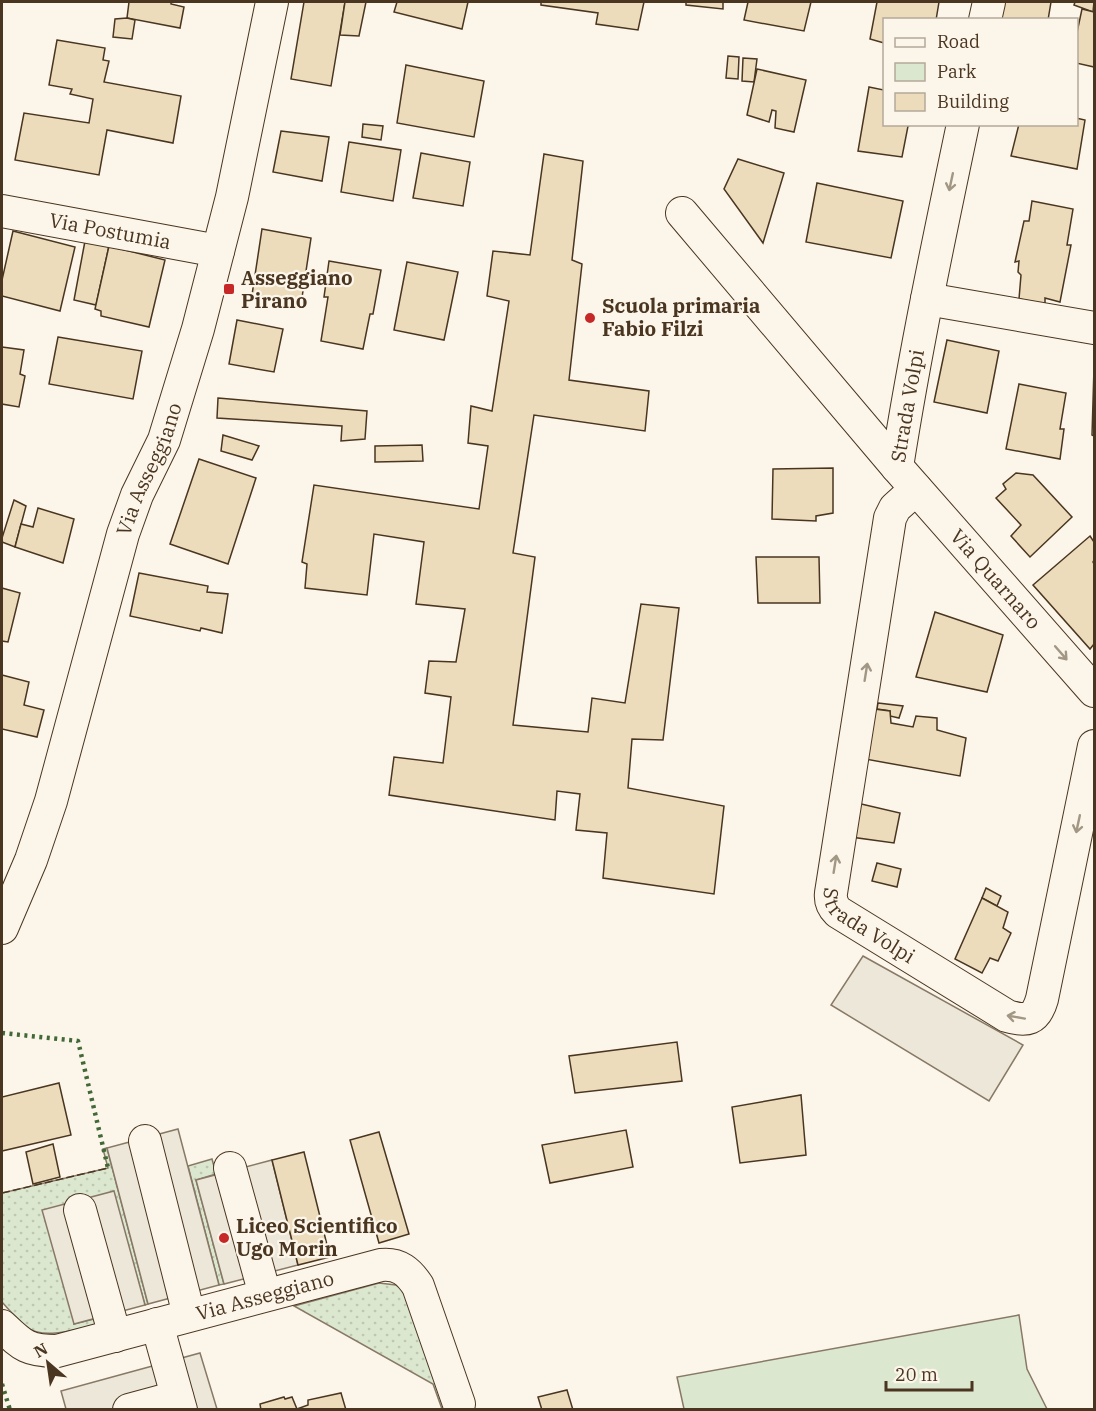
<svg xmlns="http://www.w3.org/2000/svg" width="1096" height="1411" viewBox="0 0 1096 1411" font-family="'IBM Plex Serif',serif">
<defs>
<pattern id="grass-dots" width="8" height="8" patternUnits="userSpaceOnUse" patternTransform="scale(1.5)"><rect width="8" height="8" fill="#dce7d0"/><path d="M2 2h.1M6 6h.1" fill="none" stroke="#bec7b2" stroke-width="1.8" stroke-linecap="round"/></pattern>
</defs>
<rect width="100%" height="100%" fill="#fbf6e9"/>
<g fill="url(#grass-dots)" stroke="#887966" stroke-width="1.5">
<path d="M 107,1148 L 148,1304 L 145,1305 L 113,1192 L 74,1324 L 94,1319 L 96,1325 C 75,1329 44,1341 25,1326 C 17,1319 9,1310 2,1302 L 2,1193 L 108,1168 L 103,1149 Z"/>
<polygon points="212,1159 216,1174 196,1180 224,1284 219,1285 188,1166"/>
<polygon points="379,1283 396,1285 404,1290 451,1409 442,1409 433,1384 294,1306"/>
</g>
<polygon fill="#dce7d0" stroke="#887966" stroke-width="1.5" points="1019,1315 1027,1369 1047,1409 684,1409 677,1377"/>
<g fill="#ede7d9" stroke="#887966" stroke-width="1.5">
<polygon points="863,956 1023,1045 989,1101 831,1005"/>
<polygon points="178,1129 219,1285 148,1304 107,1148"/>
<polygon points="272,1160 298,1265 224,1284 196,1180"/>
<polygon points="114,1191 145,1305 74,1324 42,1210"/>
<polygon points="200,1353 217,1409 66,1409 61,1391"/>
</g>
<g fill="#ecdcbc" stroke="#4a3520" stroke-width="1.5">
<polygon points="129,2 171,2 171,4 184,7 180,28 127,18"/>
<polygon points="304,2 345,2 331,86 291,79"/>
<polygon points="345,2 366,2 359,36 340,35"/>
<polygon points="397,2 468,2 462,29 394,12"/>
<polygon points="541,2 644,2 638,30 596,24 598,13 541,5"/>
<polygon points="686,2 723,2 723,9 686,5"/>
<polygon points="748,2 811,2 804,31 744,20"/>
<polygon points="877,2 939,2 936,20 884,20 884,43 870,39"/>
<polygon points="999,2 1051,2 1048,20 995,20"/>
<polygon points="1075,2 1094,2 1093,12 1074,5"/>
<polygon points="1082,9 1094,12 1094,67 1076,63 1076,37"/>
<polygon points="127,18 135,20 132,39 113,37 115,19"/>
<polygon points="57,40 105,48 103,60 109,61 104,82 181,96 173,143 107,130 99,175 15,160 24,113 89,123 93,99 70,94 72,89 49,85"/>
<polygon points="728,56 739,57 738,79 726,78"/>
<polygon points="743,58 757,59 754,82 742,81"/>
<polygon points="406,65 484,81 474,137 397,123"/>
<polygon points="757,69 806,80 794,132 775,128 776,111 772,110 769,122 747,115"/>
<polygon points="869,87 884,90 884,124 914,124 908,126 902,157 858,151"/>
<polygon points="1076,118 1085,120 1077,169 1011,156 1019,124 1076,124"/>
<polygon points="363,124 383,126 381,140 362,137"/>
<polygon points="281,131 329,137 322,181 273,172"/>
<polygon points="349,142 401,150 393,201 341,192"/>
<polygon points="421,153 470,162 463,206 413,198"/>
<polygon points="544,154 583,161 572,260 582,264 569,380 649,391 645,431 534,415 513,553 535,557 513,725 588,732 592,698 625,703 641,604 679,608 663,740 632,739 628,788 724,806 714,894 603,878 607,833 576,830 580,794 557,791 555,820 389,795 394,757 443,763 451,697 425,693 429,661 456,662 465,609 416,604 424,542 374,534 367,595 305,588 307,564 302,562 314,485 479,509 488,446 468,443 471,406 492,411 509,301 487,296 493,251 530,255"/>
<polygon points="738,159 784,173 763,243 724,189"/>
<polygon points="817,183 903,201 891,258 806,242"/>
<polygon points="1032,201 1073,209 1067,245 1071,245 1060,302 1045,298 1045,304 1019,299 1021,275 1018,272 1019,261 1015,262 1024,221 1029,221"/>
<polygon points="262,229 311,238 301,304 252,295"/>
<polygon points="13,231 75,247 60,311 2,296 2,280"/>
<polygon points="85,241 109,246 96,305 74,300"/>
<polygon points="109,246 165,260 149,327 101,316 101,311 95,309"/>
<polygon points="329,261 381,270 373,314 370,314 363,349 321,341 328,297 324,297"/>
<polygon points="407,262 458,272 444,340 394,330"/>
<polygon points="237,320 283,329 274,372 229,364"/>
<polygon points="58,337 142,351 133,399 49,384"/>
<polygon points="947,340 999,351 987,413 934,402"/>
<polygon points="2,347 24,350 20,374 25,376 19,407 2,404"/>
<polygon points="1094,368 1094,436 1092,435"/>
<polygon points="1019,384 1066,393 1060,429 1064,429 1060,459 1006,449"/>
<polygon points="218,398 367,411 365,439 341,441 342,426 217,418"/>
<polygon points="223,435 259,446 252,460 221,451"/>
<polygon points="422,445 423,461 375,462 375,446"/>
<polygon points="199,459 256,478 228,564 170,544"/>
<polygon points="833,468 833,513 816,516 816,521 772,519 773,469"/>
<polygon points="1016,473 1033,475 1072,517 1030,557 1011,536 1021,525 996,498 1006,489 1003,484"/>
<polygon points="14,500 26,506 15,547 2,542 2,538"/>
<polygon points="38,508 74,519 63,563 15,547 21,524 33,527"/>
<polygon points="1090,536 1094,542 1094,560 1093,562 1094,564 1094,644 1090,649 1033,585"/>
<polygon points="756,557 819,557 820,603 758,603"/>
<polygon points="139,573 208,586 207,592 228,594 222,633 201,628 200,631 130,616"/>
<polygon points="2,588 20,593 8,642 2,641"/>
<polygon points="935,612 1003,635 987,692 916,677"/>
<polygon points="2,675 29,682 24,705 44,710 37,737 2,729"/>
<polygon points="878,703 903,706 899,718 890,716 890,711 877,709"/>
<polygon points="874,709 890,711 891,723 913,727 916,716 937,718 937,730 966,738 960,776 865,759"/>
<polygon points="857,803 900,813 894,843 851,837"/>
<polygon points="877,863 901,869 897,887 872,881"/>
<polygon points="986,888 1001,896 997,906 982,898"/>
<polygon points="982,898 1008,912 1003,928 1011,933 998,961 990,958 982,973 955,959"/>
<polygon points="677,1042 682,1081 575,1093 569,1056"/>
<polygon points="59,1083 71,1135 2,1151 2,1097"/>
<polygon points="801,1095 806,1155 740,1163 732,1107"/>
<polygon points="626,1130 633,1167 550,1183 542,1145"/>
<polygon points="379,1132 409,1234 379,1243 350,1140"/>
<polygon points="53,1144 60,1177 33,1184 26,1152"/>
<polygon points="304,1152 330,1257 298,1265 272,1160"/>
<polygon points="567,1390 573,1410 542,1410 538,1397"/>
<polygon points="341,1393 346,1410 261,1410 260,1404 284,1397 285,1399 292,1397 297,1409 308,1405 308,1400"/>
</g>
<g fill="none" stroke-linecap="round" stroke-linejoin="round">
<g stroke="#4a3520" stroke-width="34">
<g id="minor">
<polyline points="985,20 989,2"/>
<path id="s1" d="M 2,211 L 218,251"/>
<path id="s2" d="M 682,213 L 897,467 L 1094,691"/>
<polyline points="927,299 1094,328"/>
<path id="s3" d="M 897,467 C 915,352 939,238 963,124"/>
<path id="s4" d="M 916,489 L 895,508 L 890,518 L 831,893 C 830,901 833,907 838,912 L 1007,1016 C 1027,1022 1036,1020 1042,999 L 1094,746"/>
<path id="s5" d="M 2,928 L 31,860 L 51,801 L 123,534 L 137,495 L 164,440 L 198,329 L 232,197 L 272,2"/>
<polyline points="145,1141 189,1315"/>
<polyline points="230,1168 265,1295"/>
<polyline points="80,1210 115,1336"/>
<polyline points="157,1324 181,1410"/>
<path id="s6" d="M 2,1326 C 22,1345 27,1351 57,1351 L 381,1265 C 399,1263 409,1272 418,1286 L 459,1404"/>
<polyline points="129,1410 177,1397"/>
</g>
</g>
<use href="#minor" stroke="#fbf6e9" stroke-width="32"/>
<g stroke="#436837" stroke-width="4.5" stroke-dasharray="3 4.5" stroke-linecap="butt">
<polyline points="2,1033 78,1041 108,1168"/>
<polyline points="2,1384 10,1410"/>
</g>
<polyline stroke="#4a3520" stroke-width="1.5" stroke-dasharray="8 3" stroke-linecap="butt" points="2,1193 108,1168"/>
</g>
<defs><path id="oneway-shaft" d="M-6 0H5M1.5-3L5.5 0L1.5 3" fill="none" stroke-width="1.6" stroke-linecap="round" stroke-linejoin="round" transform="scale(1.5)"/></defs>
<g stroke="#a29684">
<use href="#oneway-shaft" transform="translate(951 182) rotate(102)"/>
<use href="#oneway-shaft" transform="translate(1061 653) rotate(49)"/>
<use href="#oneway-shaft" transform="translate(866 672) rotate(-81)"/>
<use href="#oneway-shaft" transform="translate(1078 824) rotate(102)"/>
<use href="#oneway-shaft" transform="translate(835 864) rotate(-81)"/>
<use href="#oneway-shaft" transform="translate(1016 1017) rotate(-170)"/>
</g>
<g fill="#c62828" stroke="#fbf6e9" stroke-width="2">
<rect x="223" y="283" width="12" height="12" rx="3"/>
<circle cx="590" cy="318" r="6"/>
<circle cx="224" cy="1238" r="6"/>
</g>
<g text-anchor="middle" stroke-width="4.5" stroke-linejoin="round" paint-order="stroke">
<g font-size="20" fill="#4a3520" stroke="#fbf6e9">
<text dy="7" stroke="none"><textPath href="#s1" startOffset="110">Via Postumia</textPath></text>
<text dy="7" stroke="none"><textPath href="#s3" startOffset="62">Strada Volpi</textPath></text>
<text dy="7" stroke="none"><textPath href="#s5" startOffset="483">Via Asseggiano</textPath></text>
<text dy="7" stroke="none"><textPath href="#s2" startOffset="482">Via Quarnaro</textPath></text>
<text dy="7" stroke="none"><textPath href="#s4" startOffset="471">Strada Volpi</textPath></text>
<text dy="7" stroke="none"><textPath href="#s6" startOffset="278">Via Asseggiano</textPath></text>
</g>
<g font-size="20" font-weight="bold" fill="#4a3520" stroke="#fbf6e9" text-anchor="start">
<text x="241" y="285">Asseggiano<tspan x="241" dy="23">Pirano</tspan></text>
<text x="602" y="313">Scuola primaria<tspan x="602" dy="23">Fabio Filzi</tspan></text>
<text x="236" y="1233">Liceo Scientifico<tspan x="236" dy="23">Ugo Morin</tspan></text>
</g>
</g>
<rect width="1096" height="1411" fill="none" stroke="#4a3520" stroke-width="6"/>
<rect x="883" y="18" width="195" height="108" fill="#fbf6e9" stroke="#b4a999" stroke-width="1.5"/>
<rect x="895" y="38" width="30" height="9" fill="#fbf6e9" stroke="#b4a999" stroke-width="1.5"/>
<text x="937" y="48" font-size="18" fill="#4a3520">Road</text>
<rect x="895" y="63" width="30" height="18" fill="#dce7d0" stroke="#b4a999" stroke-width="1.5"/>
<text x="937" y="78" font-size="18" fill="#4a3520">Park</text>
<rect x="895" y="93" width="30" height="18" fill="#ecdcbc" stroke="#b4a999" stroke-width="1.5"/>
<text x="937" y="108" font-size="18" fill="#4a3520">Building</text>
<g transform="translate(48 1363) rotate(331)" stroke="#fbf6e9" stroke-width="4.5" paint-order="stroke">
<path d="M0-4.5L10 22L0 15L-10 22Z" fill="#4a3520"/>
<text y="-9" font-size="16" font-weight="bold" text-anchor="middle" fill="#4a3520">N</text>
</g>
<path d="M886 1381v9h86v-9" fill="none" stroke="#4a3520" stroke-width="3"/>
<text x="895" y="1381" font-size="18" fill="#4a3520" stroke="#fbf6e9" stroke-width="4.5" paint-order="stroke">20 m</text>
</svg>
